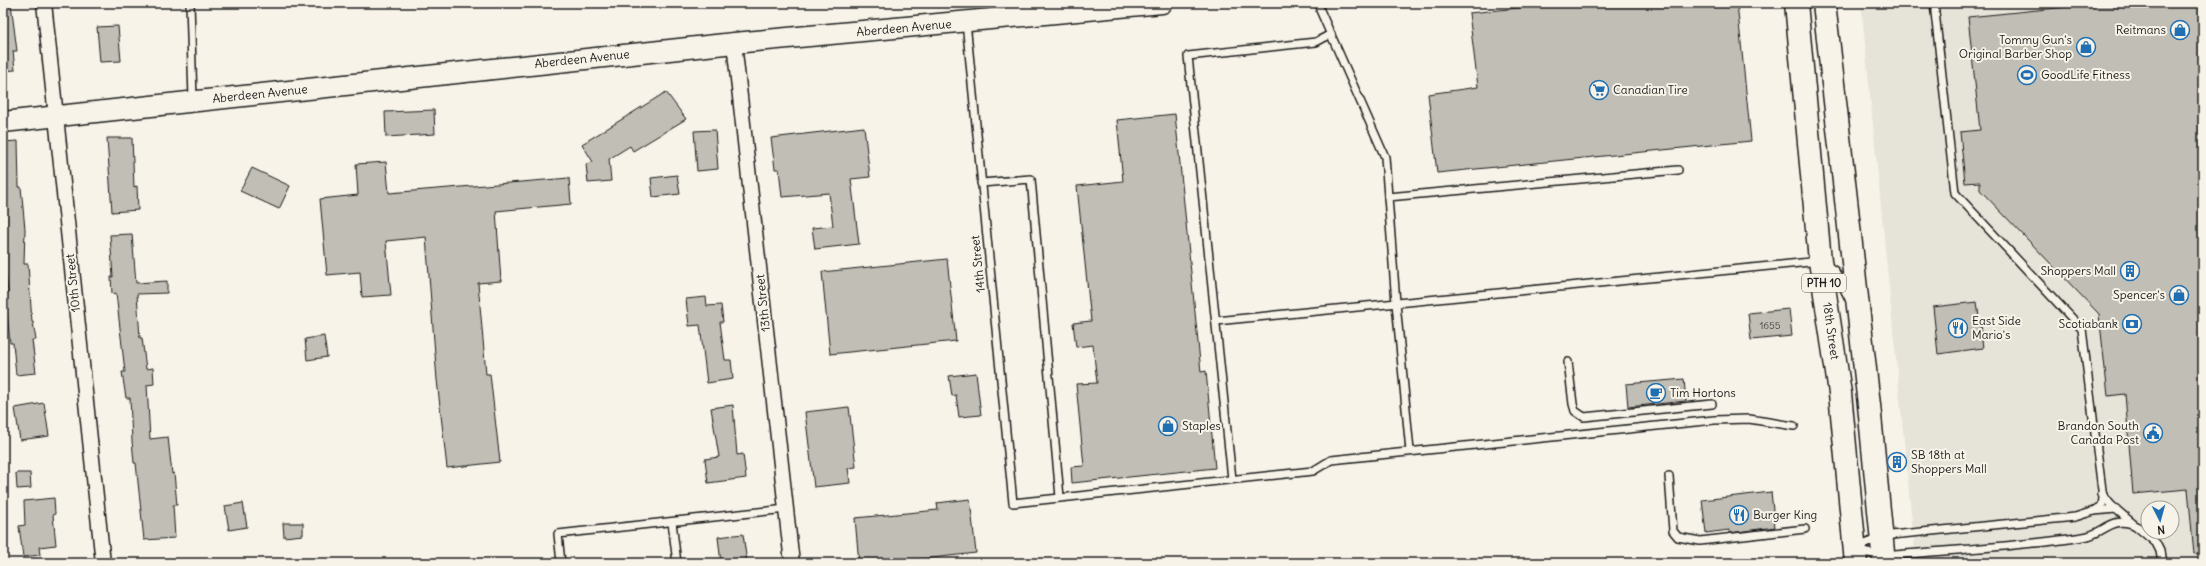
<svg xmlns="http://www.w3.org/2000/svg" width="2206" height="566" viewBox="0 0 2206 566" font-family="Delius,sans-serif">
<rect width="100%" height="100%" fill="#f7f3e8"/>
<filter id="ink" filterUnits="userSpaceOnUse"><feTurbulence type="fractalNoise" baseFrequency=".025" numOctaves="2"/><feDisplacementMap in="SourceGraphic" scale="8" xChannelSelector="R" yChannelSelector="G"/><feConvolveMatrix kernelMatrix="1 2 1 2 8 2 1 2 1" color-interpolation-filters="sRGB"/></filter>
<g filter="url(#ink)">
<path fill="#e6e3d9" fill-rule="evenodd" d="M 1861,3 L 2203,3 L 2203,563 L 1916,563 ZM 2148,508 L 2172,508 L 2172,532 L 2148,532 Z"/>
<g fill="#c0beb5" stroke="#1c1c1c">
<polygon points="1569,3 1737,3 1751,141 1437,173 1428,94 1478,87 1469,13"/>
<polygon points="2107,3 2203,3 2203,553 2194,554 2188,489 2133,494 2125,394 2108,396 2099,314 1980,190 1980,182 1965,183 1960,132 1980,130 1968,17"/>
<polygon points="11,4 17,51 13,51 15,70 3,71 3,5"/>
<polygon points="118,26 121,61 100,62 97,27"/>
<polygon points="666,92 686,119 633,151 630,146 609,159 611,181 588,183 586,164 593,162 582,144"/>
<polygon points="434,110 435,134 386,137 385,112"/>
<polygon points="1175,114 1201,372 1206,371 1215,468 1072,483 1071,467 1084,466 1076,384 1097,383 1093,345 1076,347 1073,323 1091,321 1077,186 1123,181 1117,120"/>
<polygon points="864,127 870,177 851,179 859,244 815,249 812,228 833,226 829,193 782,197 779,169 775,169 771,138"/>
<polygon points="715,130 718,169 697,171 694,131"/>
<polygon points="107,138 132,138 134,187 137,186 138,210 112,212"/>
<polygon points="18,141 19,187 21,187 25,229 24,264 28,264 32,322 33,322 36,340 32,340 36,373 16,375 13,343 10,343 7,312 4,312 3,294 8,293 3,246 3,142"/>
<polygon points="386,162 389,193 569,178 571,204 496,211 501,281 478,283 486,374 490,374 500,462 447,468 437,380 426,237 386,241 391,295 362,297 360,272 327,275 320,199 358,195 356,164"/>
<polygon points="252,168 290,186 279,209 240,191"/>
<polygon points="677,175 680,194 653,197 651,178"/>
<polygon points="132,234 136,283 167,281 167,293 137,294 140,338 142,338 146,369 153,368 154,384 147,385 150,439 168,437 172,474 174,473 177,505 173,505 175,538 144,540 136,463 134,463 132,441 130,398 126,398 122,372 125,372 116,293 112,294 111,277 113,277 110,235"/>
<polygon points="947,259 956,341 830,354 822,272"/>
<polygon points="706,297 707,306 721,305 723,322 720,322 725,360 731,360 733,379 707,383 700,325 689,326 686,299"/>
<polygon points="1977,302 1983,348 1938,354 1933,307"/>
<polygon points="1789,309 1792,336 1751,340 1748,313"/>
<polygon points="324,336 327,357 307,360 305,339"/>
<polygon points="976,373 981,415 959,417 956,395 952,396 949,376"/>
<polygon points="1684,379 1686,401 1628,407 1626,384"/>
<polygon points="44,403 49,436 20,440 15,408"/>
<polygon points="733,405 737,455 743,454 746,478 708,483 705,459 719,457 711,408"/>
<polygon points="849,407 856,467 848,468 850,483 814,487 805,412"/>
<polygon points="16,473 30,473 31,488 17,489"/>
<polygon points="1771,492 1775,527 1729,533 1729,530 1706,533 1702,500"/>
<polygon points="54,498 55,514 53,515 56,545 39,547 40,555 23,557 19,526 25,525 24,501"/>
<polygon points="970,499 976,553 887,563 859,563 855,518 938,510 937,503"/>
<polygon points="243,503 247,527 229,530 225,506"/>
<polygon points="283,523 303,523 303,535 284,537"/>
<polygon points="743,534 747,563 721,563 718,537"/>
</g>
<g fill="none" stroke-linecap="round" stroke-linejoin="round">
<g stroke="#1c1c1c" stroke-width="10">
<g id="lane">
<polyline points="190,3 193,99"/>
<polyline points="1319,3 1320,10 1385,157 1396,303 1410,451"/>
<polyline points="1934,3 1955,193 2082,329 2103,498 2102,506 2094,511"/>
<polyline points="966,22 1013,503 1313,471 1331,460 1714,420 1749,419 1794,426"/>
<polyline points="981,183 1031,179 1060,497"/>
<polyline points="1388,197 1678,170"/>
<polyline points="1216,321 1820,261 1835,271 1849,299"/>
<polyline points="1568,362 1573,404 1575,411 1584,417 1712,404"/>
<polyline points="1669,476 1673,531 1678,537 1700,541 1805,529"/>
<polyline points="1232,479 1188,56 1316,42 1331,34"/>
<polyline points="2102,494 2111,505 2156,543 2160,551 2162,563"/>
<polyline points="672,522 677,563"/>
<polyline points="1858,548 1881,536 2075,517 2094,511 2116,509"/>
<path d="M 1857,551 L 1883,556 C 1949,550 2017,547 2083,537 C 2106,534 2111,513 2139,527"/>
<polyline points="561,563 558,534 786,509"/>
</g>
</g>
<g stroke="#1c1c1c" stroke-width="17">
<g id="street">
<polyline points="44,3 103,563"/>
<polyline points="734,43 792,563"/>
</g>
</g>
<g stroke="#1c1c1c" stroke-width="23">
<polyline id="secondary" points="3,122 734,43 1162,3"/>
</g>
<g stroke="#1c1c1c" stroke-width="25">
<g id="primary">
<polyline points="1796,3 1820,261 1840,393 1856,563"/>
<polyline points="1824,3 1869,405 1884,563"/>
</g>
</g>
<use href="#lane" stroke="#f7f3e8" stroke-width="7"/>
<use href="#street" stroke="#f7f3e8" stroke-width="14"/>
<use href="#secondary" stroke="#f7f3e8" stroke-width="20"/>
<use href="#primary" stroke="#f7f3e8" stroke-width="22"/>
</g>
</g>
<defs>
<g id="shop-ring" transform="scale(1)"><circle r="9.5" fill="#f7f3e8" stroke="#1f6fb2" stroke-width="1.5"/><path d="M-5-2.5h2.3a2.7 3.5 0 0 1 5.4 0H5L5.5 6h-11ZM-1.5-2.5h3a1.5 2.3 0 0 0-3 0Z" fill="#1f6fb2"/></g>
<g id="stadium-ring" transform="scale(1)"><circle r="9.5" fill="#f7f3e8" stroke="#1f6fb2" stroke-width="1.5"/><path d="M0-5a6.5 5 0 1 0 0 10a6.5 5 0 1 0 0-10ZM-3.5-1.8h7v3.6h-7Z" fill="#1f6fb2"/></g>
<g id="supermarket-ring" transform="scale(1)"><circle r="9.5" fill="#f7f3e8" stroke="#1f6fb2" stroke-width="1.5"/><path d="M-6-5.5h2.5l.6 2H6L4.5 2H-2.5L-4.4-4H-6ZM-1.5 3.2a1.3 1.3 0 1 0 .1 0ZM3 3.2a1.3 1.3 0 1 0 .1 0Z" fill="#1f6fb2"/></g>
<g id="building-ring" transform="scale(1)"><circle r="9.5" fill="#f7f3e8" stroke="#1f6fb2" stroke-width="1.5"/><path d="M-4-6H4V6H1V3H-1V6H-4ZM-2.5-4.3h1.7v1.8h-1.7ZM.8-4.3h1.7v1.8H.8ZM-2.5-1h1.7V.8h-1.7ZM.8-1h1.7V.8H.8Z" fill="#1f6fb2"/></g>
<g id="bank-ring" transform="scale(1)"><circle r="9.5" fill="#f7f3e8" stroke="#1f6fb2" stroke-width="1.5"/><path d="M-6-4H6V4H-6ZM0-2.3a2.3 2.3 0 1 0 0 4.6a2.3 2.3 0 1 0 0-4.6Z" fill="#1f6fb2"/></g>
<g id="restaurant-ring" transform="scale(1)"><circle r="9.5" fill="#f7f3e8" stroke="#1f6fb2" stroke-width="1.5"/><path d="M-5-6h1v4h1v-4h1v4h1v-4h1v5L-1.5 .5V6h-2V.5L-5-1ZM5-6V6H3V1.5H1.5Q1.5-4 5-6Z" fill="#1f6fb2"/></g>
<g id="cafe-ring" transform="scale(1)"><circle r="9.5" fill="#f7f3e8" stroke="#1f6fb2" stroke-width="1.5"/><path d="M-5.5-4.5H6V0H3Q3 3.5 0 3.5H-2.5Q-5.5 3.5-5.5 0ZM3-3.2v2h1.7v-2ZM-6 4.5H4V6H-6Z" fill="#1f6fb2"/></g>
<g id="civic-ring" transform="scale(1)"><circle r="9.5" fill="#f7f3e8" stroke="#1f6fb2" stroke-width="1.5"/><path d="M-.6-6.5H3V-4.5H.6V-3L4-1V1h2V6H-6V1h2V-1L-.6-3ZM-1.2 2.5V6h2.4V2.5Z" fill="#1f6fb2"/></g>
</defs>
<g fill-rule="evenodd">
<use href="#shop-ring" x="2180" y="30"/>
<use href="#shop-ring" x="2086" y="47"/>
<use href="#stadium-ring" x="2027" y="75"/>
<use href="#supermarket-ring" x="1599" y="90"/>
<use href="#building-ring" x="2130" y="271"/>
<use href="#shop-ring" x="2179" y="295"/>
<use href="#bank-ring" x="2132" y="324"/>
<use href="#restaurant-ring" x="1958" y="328"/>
<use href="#cafe-ring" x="1656" y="393"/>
<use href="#shop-ring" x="1168" y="426"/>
<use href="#civic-ring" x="2153" y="433"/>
<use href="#building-ring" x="1897" y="462"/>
<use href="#restaurant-ring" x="1739" y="515"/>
</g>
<g text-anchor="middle" stroke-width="4" stroke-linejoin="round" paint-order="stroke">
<g font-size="10" fill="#454442">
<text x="1770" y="329">1655</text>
</g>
<rect fill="#f7f3e8" stroke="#5e5c59" stroke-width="1" x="1802" y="274" width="44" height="18" rx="3"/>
<g font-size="11" font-weight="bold" fill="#1c1c1c">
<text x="1824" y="287">PTH 10</text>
</g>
<g font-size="12" fill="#1c1c1c" stroke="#f7f3e8">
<text transform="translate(904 28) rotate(-5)" y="4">Aberdeen Avenue</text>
<text transform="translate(582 59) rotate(-6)" y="4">Aberdeen Avenue</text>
<text transform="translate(260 94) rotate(-6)" y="4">Aberdeen Avenue</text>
<text transform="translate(978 264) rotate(-96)" y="4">14th Street</text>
<text transform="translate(73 283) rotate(-96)" y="4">10th Street</text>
<text transform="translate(763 303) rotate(-96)" y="4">13th Street</text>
<text transform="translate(1831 331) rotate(82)" y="4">18th Street</text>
</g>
<g font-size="12" fill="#1c1c1c" stroke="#f7f3e8" text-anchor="start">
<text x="2166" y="34" text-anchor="end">Reitmans</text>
<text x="2072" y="44" text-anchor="end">Tommy Gun's<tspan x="2072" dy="14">Original Barber Shop</tspan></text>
<text x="2041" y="79">GoodLife Fitness</text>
<text x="1613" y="94">Canadian Tire</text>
<text x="2116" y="275" text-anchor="end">Shoppers Mall</text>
<text x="2165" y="299" text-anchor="end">Spencer's</text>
<text x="1972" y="325">East Side<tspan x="1972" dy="14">Mario's</tspan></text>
<text x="2118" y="328" text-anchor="end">Scotiabank</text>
<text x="1670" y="397">Tim Hortons</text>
<text x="1182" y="430">Staples</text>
<text x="2139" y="430" text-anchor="end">Brandon South<tspan x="2139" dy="14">Canada Post</tspan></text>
<text x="1911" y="459">SB 18th at<tspan x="1911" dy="14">Shoppers Mall</tspan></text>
<text x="1753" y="519">Burger King</text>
</g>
</g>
<rect width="2206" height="566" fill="none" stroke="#f7f3e8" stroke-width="16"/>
<rect x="8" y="8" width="2190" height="550" fill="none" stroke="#1c1c1c" stroke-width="1.5" filter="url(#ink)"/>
<g transform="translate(2160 520) rotate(174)"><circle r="19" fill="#f7f3e8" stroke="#9f9d96"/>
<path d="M0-3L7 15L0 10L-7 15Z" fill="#1f6fb2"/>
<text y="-6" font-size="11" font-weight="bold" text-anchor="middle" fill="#1c1c1c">N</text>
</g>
</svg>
